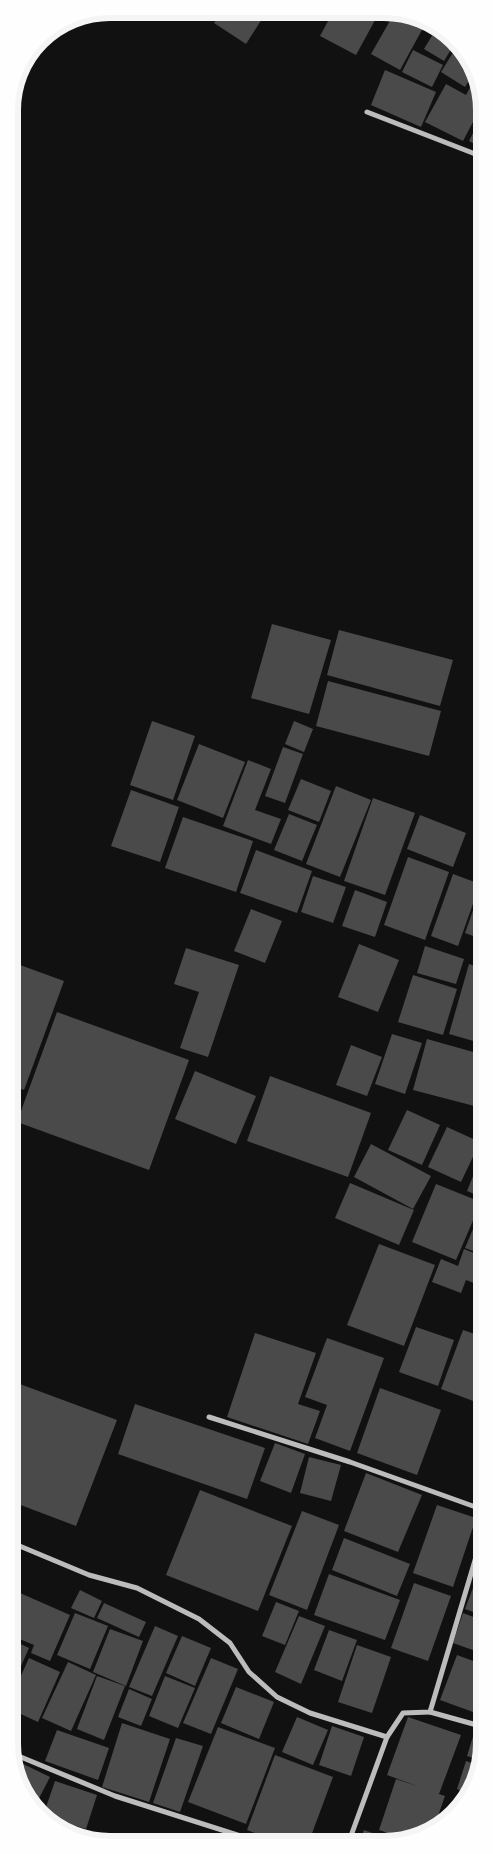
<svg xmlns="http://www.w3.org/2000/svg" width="493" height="1854" viewBox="0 0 493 1854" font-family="'Roboto Condensed',sans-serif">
<rect width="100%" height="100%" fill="#111"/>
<g fill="#4a4a4a">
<polygon points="224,10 265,10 267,11 246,44 214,23"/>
<polygon points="334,10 380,11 356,55 320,36"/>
<polygon points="395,12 423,28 400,70 371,54"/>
<polygon points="436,29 456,41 444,61 424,49"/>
<polygon points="459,43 473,74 465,87 441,72"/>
<polygon points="413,50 443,65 432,87 402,72"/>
<polygon points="385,70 436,92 421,127 371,105"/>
<polygon points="475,78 483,96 483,103 463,141 425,122 446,84 466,95"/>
<polygon points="483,113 483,149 469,141"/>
<polygon points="272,624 331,640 309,714 251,698"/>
<polygon points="339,630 453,660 440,706 327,675"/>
<polygon points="328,681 441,711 429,756 316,726"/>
<polygon points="152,721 195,736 173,800 130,785"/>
<polygon points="294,721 313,729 304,752 285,744"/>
<polygon points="199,744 245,762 223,818 177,800"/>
<polygon points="283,747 303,754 285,803 265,796"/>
<polygon points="248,760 271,769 255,810 281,819 271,844 223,826"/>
<polygon points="301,779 331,791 319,822 288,810"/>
<polygon points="336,786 371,800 340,877 306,864"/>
<polygon points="131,790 179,807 160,862 111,846"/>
<polygon points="373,798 415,813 385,895 344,881"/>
<polygon points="289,814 317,825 302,861 274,850"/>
<polygon points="420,815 466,833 453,867 407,849"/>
<polygon points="183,817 253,841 236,892 165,868"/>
<polygon points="256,850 312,871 297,913 240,893"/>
<polygon points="408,857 449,872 425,940 384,925"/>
<polygon points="453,874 480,884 458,946 431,936"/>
<polygon points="313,876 346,887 333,923 301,912"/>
<polygon points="483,882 484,882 484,940 465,933"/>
<polygon points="355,890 387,902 375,937 342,926"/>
<polygon points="251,909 282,921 265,963 234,951"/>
<polygon points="359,944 399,960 378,1012 338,997"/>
<polygon points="425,946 464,959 456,984 417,973"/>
<polygon points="186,948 239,965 208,1057 180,1048 199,992 174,984"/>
<polygon points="9,961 64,981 24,1090 9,1084"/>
<polygon points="469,964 484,969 484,1044 449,1034"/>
<polygon points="413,975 457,989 443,1035 398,1022"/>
<polygon points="57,1012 189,1060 149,1170 17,1122"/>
<polygon points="392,1034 422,1043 405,1094 375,1084"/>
<polygon points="427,1039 484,1055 484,1101 482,1108 413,1090"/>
<polygon points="351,1045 382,1057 367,1096 336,1085"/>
<polygon points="195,1071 256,1096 236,1144 175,1119"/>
<polygon points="270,1076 371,1113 348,1177 247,1141"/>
<polygon points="407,1110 440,1125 422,1165 388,1150"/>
<polygon points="447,1127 480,1142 461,1182 428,1167"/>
<polygon points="371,1144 431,1176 413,1209 354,1177"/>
<polygon points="484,1149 484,1198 467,1191"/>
<polygon points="350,1183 414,1210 399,1245 335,1218"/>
<polygon points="436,1184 481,1202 456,1260 412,1242"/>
<polygon points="484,1203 484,1255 465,1248"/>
<polygon points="379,1244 435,1265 404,1346 347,1325"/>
<polygon points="464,1249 484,1257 484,1287 466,1280 461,1293 432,1282 441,1259 458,1266"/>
<polygon points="416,1327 454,1340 438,1386 399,1372"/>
<polygon points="463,1330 484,1337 484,1405 441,1389"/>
<polygon points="255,1333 316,1353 298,1404 320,1411 308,1444 227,1417"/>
<polygon points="327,1338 384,1358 350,1451 315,1438 327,1405 305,1397"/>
<polygon points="9,1380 117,1420 76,1526 10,1501"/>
<polygon points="380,1388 441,1410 417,1475 357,1453"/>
<polygon points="135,1404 265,1448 247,1499 118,1454"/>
<polygon points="275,1443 305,1454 291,1493 260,1481"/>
<polygon points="309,1457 341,1465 331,1501 300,1493"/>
<polygon points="366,1473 422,1495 398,1552 344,1531"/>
<polygon points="200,1490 292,1526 258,1611 166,1575"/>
<polygon points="437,1505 476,1518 453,1587 413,1573"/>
<polygon points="302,1511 339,1525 307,1610 269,1595"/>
<polygon points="344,1538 410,1564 397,1596 332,1570"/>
<polygon points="482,1564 484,1564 484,1616 465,1609"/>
<polygon points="329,1574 400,1600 385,1640 314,1615"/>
<polygon points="414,1583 451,1596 428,1661 391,1648"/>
<polygon points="80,1590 102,1601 94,1618 71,1608"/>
<polygon points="10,1591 17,1595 10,1610"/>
<polygon points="20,1593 70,1615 50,1661 31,1653 34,1645 10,1635 10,1618"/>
<polygon points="276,1602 299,1611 285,1645 262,1636"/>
<polygon points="104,1603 146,1622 139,1637 97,1618"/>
<polygon points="75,1613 108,1626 90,1669 57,1655"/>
<polygon points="463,1613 484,1621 484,1654 453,1643"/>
<polygon points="299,1616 325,1626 301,1684 275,1672"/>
<polygon points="155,1626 178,1636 152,1696 129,1687"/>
<polygon points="110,1629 143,1641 126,1686 93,1672"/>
<polygon points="329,1630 357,1640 342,1681 314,1670"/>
<polygon points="182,1636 211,1648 195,1686 166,1673"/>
<polygon points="10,1639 29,1648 21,1666 10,1661"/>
<polygon points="357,1645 391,1657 372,1713 338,1702"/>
<polygon points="457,1655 484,1665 484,1716 440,1700"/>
<polygon points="29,1658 60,1672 38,1722 10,1709 10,1700"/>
<polygon points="211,1658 238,1669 211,1734 183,1723"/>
<polygon points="68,1662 96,1675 71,1731 42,1718"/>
<polygon points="10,1664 20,1669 10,1695"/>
<polygon points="97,1676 125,1686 104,1740 77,1729"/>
<polygon points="165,1676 195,1688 178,1728 149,1716"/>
<polygon points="236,1687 274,1702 259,1739 221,1723"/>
<polygon points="129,1689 152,1699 141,1726 118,1717"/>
<polygon points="297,1717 328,1730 313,1765 282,1752"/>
<polygon points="408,1717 461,1735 439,1794 445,1796 432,1833 409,1840 379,1830 396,1779 420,1787 387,1775"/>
<polygon points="122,1723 170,1739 149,1802 102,1787"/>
<polygon points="332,1726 364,1737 351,1776 319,1765"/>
<polygon points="218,1727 275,1748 246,1824 188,1802"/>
<polygon points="57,1730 109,1748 98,1780 45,1761"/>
<polygon points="475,1730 484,1733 484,1751 480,1760 467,1756"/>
<polygon points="176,1738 203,1746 180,1812 153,1803"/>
<polygon points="275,1755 333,1777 308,1844 284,1844 247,1830"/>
<polygon points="466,1761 478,1765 467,1793 457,1789"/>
<polygon points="19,1762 50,1777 35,1806 30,1803 15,1770"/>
<polygon points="55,1781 97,1795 86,1829 43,1816"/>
<polygon points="455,1797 464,1800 459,1811 447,1821"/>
<polygon points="364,1830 401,1843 359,1844"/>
<polygon points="223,1837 242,1844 221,1844"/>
</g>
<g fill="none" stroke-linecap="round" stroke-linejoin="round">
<g stroke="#bcbcbc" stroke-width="5">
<polyline points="367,112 483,157"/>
<polyline points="209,1417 350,1462 484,1510"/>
<polyline points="10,1542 89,1575 137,1588 199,1619 230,1643 249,1672 277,1697 310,1713 387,1737"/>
<polyline points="430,1712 484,1727"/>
<polyline points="16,1755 115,1796 266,1844"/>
<polyline points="348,1844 387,1737 403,1713 430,1712 484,1530"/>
</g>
</g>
<path d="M0 0H493V1854H0ZM110 18H384A92 92 0 0 1 476 110V1744A92 92 0 0 1 384 1836H110A92 92 0 0 1 18 1744V110A92 92 0 0 1 110 18Z" fill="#fefefe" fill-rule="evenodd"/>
<path fill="none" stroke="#f5f5f5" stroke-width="6" d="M110 18H384A92 92 0 0 1 476 110V1744A92 92 0 0 1 384 1836H110A92 92 0 0 1 18 1744V110A92 92 0 0 1 110 18Z"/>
</svg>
